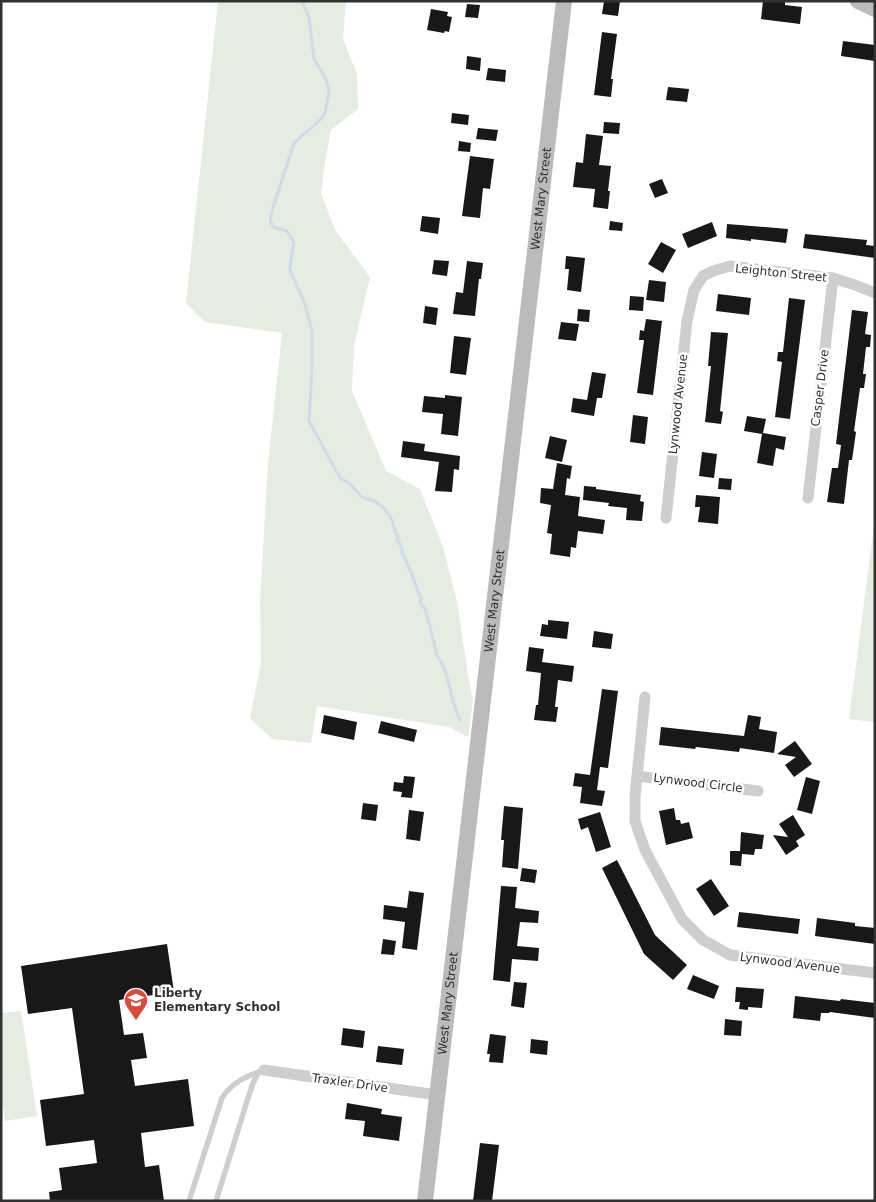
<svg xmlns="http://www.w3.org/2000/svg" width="876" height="1202" viewBox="0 0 876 1202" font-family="'DejaVu Sans',sans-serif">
<rect width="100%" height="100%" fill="#fff"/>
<g fill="#e5ede0">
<polygon points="218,1 346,1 343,39 357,74 358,109 331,130 325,161 321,193 335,230 370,277 354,345 352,391 386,471 420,489 443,547 457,601 468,675 473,701 468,737 449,727 317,706 311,743 272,739 250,718 261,663 260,601 268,463 282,333 205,322 186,303"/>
<polygon points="875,518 875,722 849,719"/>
<polygon points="21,1011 37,1116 5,1121 1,1093 1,1013"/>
</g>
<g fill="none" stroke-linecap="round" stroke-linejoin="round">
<path stroke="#cddbeb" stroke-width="3" d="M 302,1 L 309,18 L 314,59 L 326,79 L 329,91 L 325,113 L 321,119 L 294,143 L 271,214 L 270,221 L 274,227 L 287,231 L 294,242 L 290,267 L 290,270 L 305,304 L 312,331 L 312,367 L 309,421 L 340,478 L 349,483 L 362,497 L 376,502 L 384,508 L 390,516 L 395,529 L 395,532 L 398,537 L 397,540 C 400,544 403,548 402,553 L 409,567 L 421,599 L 420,602 L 425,609 L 429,623 L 437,655 C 451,676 449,698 460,720"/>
</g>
<g fill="#181818">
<polygon points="604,1 620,1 618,16 602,14"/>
<polygon points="763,1 785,2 785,5 802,7 800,24 761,19"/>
<polygon points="467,4 480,5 478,18 465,17"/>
<polygon points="431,9 448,12 447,16 452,17 449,32 445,31 444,33 427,30"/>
<polygon points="602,32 617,34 611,79 613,79 611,97 594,95"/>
<polygon points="843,41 875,45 875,61 841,56"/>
<polygon points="467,56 481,58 480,71 466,69"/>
<polygon points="488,68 506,70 505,82 486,80"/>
<polygon points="668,87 689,89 687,102 666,100"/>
<polygon points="452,113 469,115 468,125 451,123"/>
<polygon points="604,122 620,123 619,134 603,133"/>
<polygon points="478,128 498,130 496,141 476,139"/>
<polygon points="586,134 603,136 599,165 611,166 608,191 610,191 608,209 593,207 595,189 573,187 576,162 583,163"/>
<polygon points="459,141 471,143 470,152 458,151"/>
<polygon points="470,156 494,159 490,189 483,188 480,218 462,216"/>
<polygon points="662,179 668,193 655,198 649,184"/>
<polygon points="422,216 440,218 438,234 420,231"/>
<polygon points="610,221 623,223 622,231 609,230"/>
<polygon points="712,222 717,236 688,248 682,234"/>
<polygon points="727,224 788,229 786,243 751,239 751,241 726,238"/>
<polygon points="805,234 867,240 866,245 875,246 875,258 803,248"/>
<polygon points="661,242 676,250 663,273 648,264"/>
<polygon points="566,256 585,258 581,292 567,290 569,269 565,269"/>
<polygon points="434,260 449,261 447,276 432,274"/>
<polygon points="467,261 483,263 481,279 479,279 475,316 453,314 456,292 463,293"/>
<polygon points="649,280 666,282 664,302 646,300"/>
<polygon points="718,294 751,298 749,315 716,311"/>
<polygon points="630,296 644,297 643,311 629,310"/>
<polygon points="789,298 805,300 790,419 775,417 782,362 777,361 778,352 783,352"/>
<polygon points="425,306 438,308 436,325 423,323"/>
<polygon points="578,309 590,310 589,322 577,321"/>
<polygon points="852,310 868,312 865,334 871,335 870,347 866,347 863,374 866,374 864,388 860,388 854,431 856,432 852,460 849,460 844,504 827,502 832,468 838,468 841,445 836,444"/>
<polygon points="646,319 662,321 653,395 637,393 644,340 639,340 640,330 644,331"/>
<polygon points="561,322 579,324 576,341 558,339"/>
<polygon points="711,332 728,333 720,411 723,412 721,424 705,422 711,366 708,366"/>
<polygon points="454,336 471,338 466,375 450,373"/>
<polygon points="592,372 606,374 602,398 597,398 594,416 571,412 573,398 587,400"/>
<polygon points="445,395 462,397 458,436 441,434 443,414 422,412 424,396 445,398"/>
<polygon points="633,415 648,417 645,444 630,442"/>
<polygon points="747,416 766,419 763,433 786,437 784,450 776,448 773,466 757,463 762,434 744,431"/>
<polygon points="550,436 567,440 562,462 545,458"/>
<polygon points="403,441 425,444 424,451 460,456 459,470 454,469 452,492 435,491 439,462 401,457"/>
<polygon points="702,452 717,454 714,478 699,476"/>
<polygon points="557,463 572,466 570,479 567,478 565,495 580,497 578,516 605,520 603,534 578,531 576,548 571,547 570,557 550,554 552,534 547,533 551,505 540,503 541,488 553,489"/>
<polygon points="719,478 732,479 731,490 718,489"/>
<polygon points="584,486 596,487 596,489 641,495 640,501 644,502 642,521 626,520 627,508 608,506 609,503 583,500"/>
<polygon points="696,495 720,497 718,524 698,522 700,507 695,507"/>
<polygon points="548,620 569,622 567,639 540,636 542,624 548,625"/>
<polygon points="594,631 613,634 611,649 592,647"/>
<polygon points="529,647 544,649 542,662 574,666 572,682 558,680 555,707 558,707 556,722 534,720 536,705 538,705 541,673 526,671"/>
<polygon points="602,689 618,691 608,768 600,767 597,790 605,791 602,806 580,803 582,787 573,786 575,773 590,775"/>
<polygon points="324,715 357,722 354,740 321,733"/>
<polygon points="748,715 761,717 759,729 777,732 774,753 740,748 739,752 696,747 695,749 659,745 661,727 744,736"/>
<polygon points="381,721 417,730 414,742 378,733"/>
<polygon points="795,741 812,764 794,777 785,765 796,757 777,754"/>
<polygon points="404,776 415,777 412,798 401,797 402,792 393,791 394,782 403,783"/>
<polygon points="806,777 820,781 812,814 797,810"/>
<polygon points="363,803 378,805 376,821 361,819"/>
<polygon points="504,806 523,808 518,869 502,867 504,840 501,840"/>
<polygon points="674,808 676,820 680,820 681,824 689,822 693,838 666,845 659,811"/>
<polygon points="409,810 424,812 420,841 406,839"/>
<polygon points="600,812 611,847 596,852 588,827 581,830 578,819"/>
<polygon points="793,815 805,835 796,841 799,846 786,855 773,835 788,837 779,824"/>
<polygon points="741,832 764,835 762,849 755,849 754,855 742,854 741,866 730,865 730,851 740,851"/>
<polygon points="617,860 655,935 687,965 673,980 644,954 602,868"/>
<polygon points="522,868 537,870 535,883 520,881"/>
<polygon points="711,879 729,906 714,916 696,889"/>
<polygon points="501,886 517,887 515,908 539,911 538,923 520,922 517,946 539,948 538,961 512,959 510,982 493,980"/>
<polygon points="409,891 424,893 417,950 402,948 405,922 383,919 384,905 407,908"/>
<polygon points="739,912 800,919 798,934 737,927"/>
<polygon points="817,918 855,923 855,926 875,928 875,944 815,936"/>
<polygon points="383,939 396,941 394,955 381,954"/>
<polygon points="167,944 174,992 119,1000 124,1035 143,1033 147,1058 131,1060 135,1086 188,1079 194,1126 141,1133 145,1167 159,1165 164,1201 50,1201 49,1192 62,1190 59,1168 97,1163 94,1140 46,1146 40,1100 84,1094 72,1008 28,1014 21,966"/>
<polygon points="693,975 719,986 714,999 687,989"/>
<polygon points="514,982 527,983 524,1008 511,1006"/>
<polygon points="736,987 764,989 762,1008 748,1007 748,1010 739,1009 740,1002 735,1002"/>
<polygon points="795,996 840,1001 841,999 875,1003 875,1018 830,1012 829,1013 821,1013 820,1021 793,1018"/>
<polygon points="725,1019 742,1021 741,1036 724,1035"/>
<polygon points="343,1028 365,1031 363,1048 341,1045"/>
<polygon points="490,1034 506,1036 503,1063 489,1062 490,1054 487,1054"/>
<polygon points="531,1039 548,1041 547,1055 530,1053"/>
<polygon points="378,1046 404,1049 402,1065 376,1062"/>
<polygon points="347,1103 382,1109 381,1114 402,1117 399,1141 363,1136 365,1121 345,1119"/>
<polygon points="480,1143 499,1145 492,1201 473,1201"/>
</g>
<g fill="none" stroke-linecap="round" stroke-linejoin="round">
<g stroke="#cecece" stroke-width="5.5">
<path d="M 189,1201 L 222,1098 C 232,1082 247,1076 264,1070"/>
<polyline points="216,1201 248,1098 253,1083 259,1072"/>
</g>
<g stroke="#cecece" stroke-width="11">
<polyline points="808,498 833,278"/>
<polyline points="666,518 687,321 694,290 703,276 713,271 730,266 833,278 855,285 875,293"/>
<polyline points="645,697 635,796 635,821 645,850 682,919 703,940 730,955 875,973"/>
<polyline points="637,776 758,791"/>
<polyline points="264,1070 437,1095"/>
</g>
<g stroke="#bbb" stroke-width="16">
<polyline points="858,1 875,9"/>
<path id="s1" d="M 425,1201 L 564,1"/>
</g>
</g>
<defs>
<g id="school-pin" transform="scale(1.25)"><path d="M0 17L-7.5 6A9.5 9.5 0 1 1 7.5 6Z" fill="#dd4a3d" stroke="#fff"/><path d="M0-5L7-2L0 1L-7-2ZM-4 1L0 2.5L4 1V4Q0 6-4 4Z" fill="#fff"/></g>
</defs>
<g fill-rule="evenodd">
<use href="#school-pin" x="136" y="1000"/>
</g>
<g text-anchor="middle" stroke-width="5" stroke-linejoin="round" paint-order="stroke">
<g font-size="12" fill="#313131" stroke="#fff">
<text dy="4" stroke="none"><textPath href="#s1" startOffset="1009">West Mary Street</textPath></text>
<text transform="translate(781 273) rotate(6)" y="4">Leighton Street</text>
<text transform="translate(820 388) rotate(-83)" y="4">Casper Drive</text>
<text transform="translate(678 404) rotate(-84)" y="4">Lynwood Avenue</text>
<text dy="4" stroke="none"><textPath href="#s1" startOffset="604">West Mary Street</textPath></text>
<text transform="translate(698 783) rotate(7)" y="4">Lynwood Circle</text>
<text transform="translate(790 963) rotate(7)" y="4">Lynwood Avenue</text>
<text dy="4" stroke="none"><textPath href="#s1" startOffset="199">West Mary Street</textPath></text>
<text transform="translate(350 1083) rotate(8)" y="4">Traxler Drive</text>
</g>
<g font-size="12" font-weight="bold" fill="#313131" stroke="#fff" text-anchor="start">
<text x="154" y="997">Liberty<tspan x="154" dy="14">Elementary School</tspan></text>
</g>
</g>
<rect width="876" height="1202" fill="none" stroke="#313131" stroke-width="5"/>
</svg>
